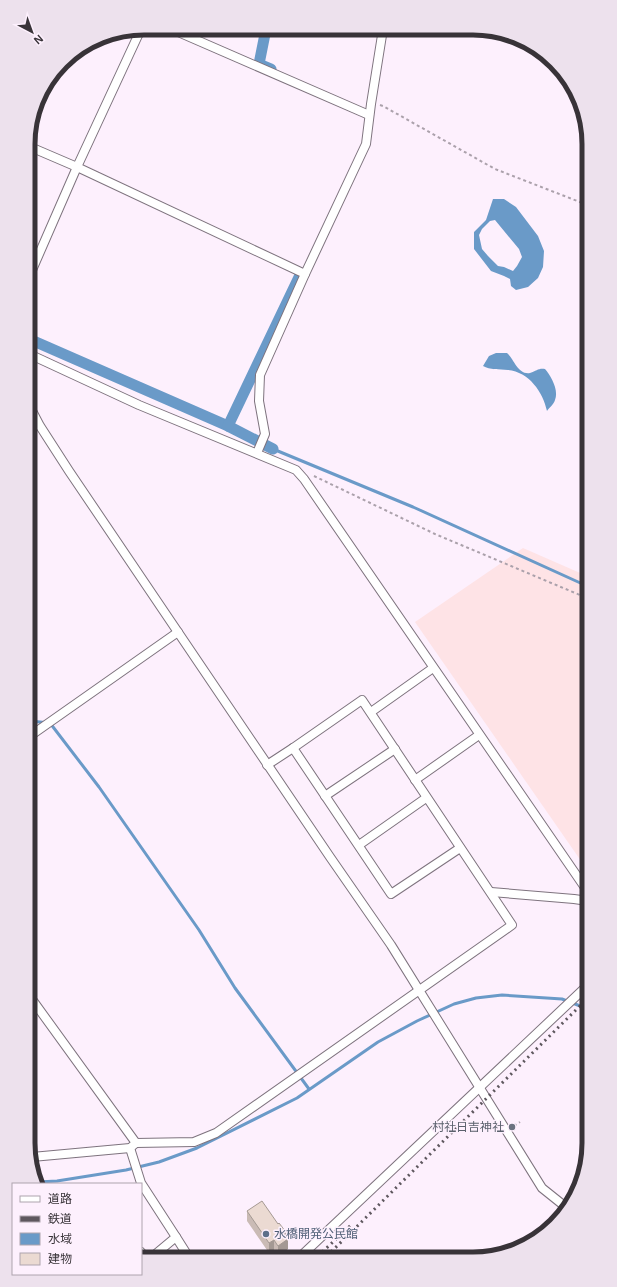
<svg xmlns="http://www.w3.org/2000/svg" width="617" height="1287" viewBox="0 0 617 1287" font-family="Helvetica,'Noto Sans JP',sans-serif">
<rect width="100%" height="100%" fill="#fdf0fd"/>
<polygon fill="#fee3e6" points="523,548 587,576 588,871 415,622"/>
<g fill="#6a9ac8" fill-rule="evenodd">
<path d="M 493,199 L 504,199 L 516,207 L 538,236 L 544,251 L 543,267 L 538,278 L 528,287 L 516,290 L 511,286 L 510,279 L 504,276 L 491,271 L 474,249 L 474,232 L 486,220 ZM 495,220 L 519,249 L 522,257 L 517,266 L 513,271 L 504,267 L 498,266 L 488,256 L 482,249 L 479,235 L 482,229 L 490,221 Z"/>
<path d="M 496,353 L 507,353 C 514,359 518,375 530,373 C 537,371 538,368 545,369 C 551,376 559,390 555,400 C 554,404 549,408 547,411 C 543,392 529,372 508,370 C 499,369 490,370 483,366 L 489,356 Z"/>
</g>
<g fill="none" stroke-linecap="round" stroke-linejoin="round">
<g stroke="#6a9ac8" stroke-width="3">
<polyline points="273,449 413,507 587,586"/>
<polyline points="30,721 50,723 99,787 199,930 235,988 309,1089"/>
<polyline points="38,1182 57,1181 126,1170 159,1162 197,1148 297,1098 378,1042 417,1021 454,1004 476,998 502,995 562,999 588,1009"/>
</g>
<g stroke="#6a9ac8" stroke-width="11">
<polyline points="266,29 259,64 271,69"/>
<polyline points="29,339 228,426 273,449"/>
<polyline points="228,426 300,275"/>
</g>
<g stroke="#7e737e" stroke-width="10">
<g id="street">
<polyline points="169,28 369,115"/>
<polyline points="28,146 77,167 305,274"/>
<polyline points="29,277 77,167 141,29"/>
<polyline points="29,354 139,405 296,470 304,479 588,892"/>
<polyline points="29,405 40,426 69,471 330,857 391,945 542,1188 567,1208"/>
<polyline points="257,453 265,434 259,401 260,375 305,274 366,144 371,104 383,29"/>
<polyline points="371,712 433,668"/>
<polyline points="30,736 178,632"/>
<polyline points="293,748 391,894 460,848"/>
<polyline points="415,780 479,735"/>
<polyline points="325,796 395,749"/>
<polyline points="359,845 426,798"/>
<polyline points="491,892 574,899 588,901"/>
<polyline points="31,998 136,1143"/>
<polyline points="130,1148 141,1183 176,1237 152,1257"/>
<polyline points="32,1157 130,1148 136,1143 194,1142 216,1133 512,925 362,700 293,748 267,765"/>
<polyline points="176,1237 188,1256"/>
<polyline points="141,1252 145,1257"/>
<polyline points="301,1256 588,985"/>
</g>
</g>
<g stroke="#aba1ab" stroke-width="2" stroke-dasharray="3 3" stroke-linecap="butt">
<polyline points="380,105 383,106 495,169 585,204"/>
<polyline points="314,476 435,534 587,598"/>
<polyline points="514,1126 520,1122"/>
</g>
<use href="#street" stroke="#fff" stroke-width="8"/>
<g stroke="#5e575e" stroke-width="3" stroke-dasharray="2 4" stroke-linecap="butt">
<polyline points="318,1256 351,1225"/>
<polyline points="327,1256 588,998"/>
</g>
</g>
<polygon fill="#cabbb5" points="247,1211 286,1236 288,1249 278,1256 274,1250 269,1253 247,1221"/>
<g fill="#a49993">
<polygon points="286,1232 286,1240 288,1239 288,1249 278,1256 278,1246 284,1234"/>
<polygon points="274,1240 274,1250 269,1253 269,1243"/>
</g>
<polygon fill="#ebdad2" stroke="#a49993" points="262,1201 278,1224 279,1223 286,1232 284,1234 288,1239 278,1246 274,1240 269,1243 247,1211"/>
<circle fill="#6b7280" stroke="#fdf0fd" stroke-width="1.5" cx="512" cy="1127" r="4"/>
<circle fill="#5c6f8a" stroke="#fdf0fd" stroke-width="1.5" cx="266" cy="1234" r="4"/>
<g text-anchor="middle" stroke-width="3" stroke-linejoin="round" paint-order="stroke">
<g font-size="12" fill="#5b616d" stroke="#fdf0fd" text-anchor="end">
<text x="504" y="1131">村社日吉神社</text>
</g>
<g font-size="12" fill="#4e5e75" stroke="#fdf0fd" text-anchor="start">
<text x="274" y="1238">水橋開発公民館</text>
</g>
</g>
<path d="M0 0H617V1287H0ZM144 35H473A109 109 0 0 1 582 144V1143A109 109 0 0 1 473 1252H144A109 109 0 0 1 35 1143V144A109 109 0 0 1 144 35Z" fill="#ede1ed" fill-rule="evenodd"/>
<path fill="none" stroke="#383338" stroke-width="5" d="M144 35H473A109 109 0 0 1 582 144V1143A109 109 0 0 1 473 1252H144A109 109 0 0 1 35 1143V144A109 109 0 0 1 144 35Z"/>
<rect x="12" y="1183" width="130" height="92" fill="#fdf0fd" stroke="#aea4ae"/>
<rect x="20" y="1196" width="20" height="6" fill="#ffffff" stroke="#aea4ae"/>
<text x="48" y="1203" font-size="12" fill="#383338">道路</text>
<rect x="20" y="1216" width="20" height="6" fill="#5e575e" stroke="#aea4ae"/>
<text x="48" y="1223" font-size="12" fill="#383338">鉄道</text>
<rect x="20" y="1233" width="20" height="12" fill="#6a9ac8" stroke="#aea4ae"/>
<text x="48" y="1243" font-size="12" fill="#383338">水域</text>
<rect x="20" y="1253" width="20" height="12" fill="#ebdad2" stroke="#aea4ae"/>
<text x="48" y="1263" font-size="12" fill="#383338">建物</text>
<g transform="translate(32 32) rotate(139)" stroke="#fdf0fd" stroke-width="3" paint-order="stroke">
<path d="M0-3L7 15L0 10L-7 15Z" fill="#383338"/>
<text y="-6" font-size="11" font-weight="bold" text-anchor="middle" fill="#383338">N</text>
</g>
</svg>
